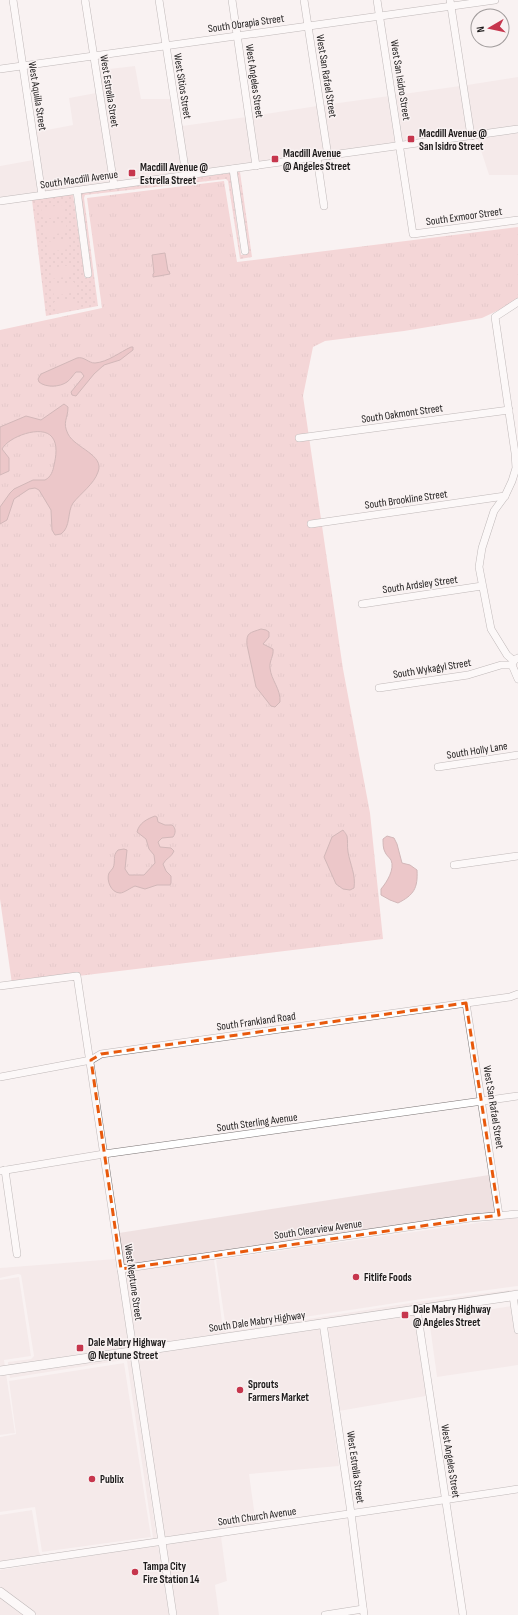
<svg xmlns="http://www.w3.org/2000/svg" width="518" height="1615" viewBox="0 0 518 1615" font-family="'Sofia Sans Condensed',sans-serif">
<defs>
<pattern id="grass-tufts" width="24" height="20" patternUnits="userSpaceOnUse"><rect width="24" height="20" fill="#eeb4b6"/><path d="M3 7l-1-3M5 7V3M7 7l1-3M15 17l-1-3M17 17v-4M19 17l1-3" fill="none" stroke="#cc9a9c"/></pattern>
<pattern id="park-dots" width="8" height="8" patternUnits="userSpaceOnUse"><rect width="8" height="8" fill="#eeb4b6"/><path d="M2 2h.1M6 6h.1" fill="none" stroke="#cc9a9c" stroke-width="1.8" stroke-linecap="round"/></pattern>
</defs>
<rect width="100%" height="100%" fill="#f9f2f2"/>
<g fill="#efe1e1">
<polygon points="135,66 141,99 170,99 182,173 117,182 100,70"/>
<polygon points="518,77 518,126 474,132 467,85"/>
<polygon points="460,86 467,133 403,142 396,95"/>
<polygon points="96,93 110,183 45,191 36,132 73,125 69,98"/>
<polygon points="389,96 396,143 331,152 324,105"/>
<polygon points="317,106 324,154 259,162 253,116"/>
<polygon points="246,117 252,163 189,172 182,126"/>
<polygon points="518,133 518,175 489,175 477,138"/>
<polygon points="33,160 38,192 0,198 0,166"/>
<polygon points="489,1175 495,1212 124,1265 119,1233"/>
<polygon points="518,1217 518,1286 422,1299 226,1329 216,1260"/>
<polygon points="115,1253 129,1349 8,1367 8,1362 31,1359 34,1356 21,1275 18,1274 0,1278 0,1268 115,1259"/>
<polygon points="214,1259 223,1330 226,1332 423,1301 518,1289 518,1292 136,1348 125,1272"/>
<polygon points="19,1277 31,1356 4,1360 15,1433 0,1435 0,1280"/>
<polygon points="518,1305 518,1365 437,1377 429,1319"/>
<polygon points="414,1313 426,1396 339,1411 328,1326"/>
<polygon points="321,1327 339,1466 249,1474 256,1524 164,1538 137,1354"/>
<polygon points="130,1355 157,1539 0,1563 0,1515 32,1510 39,1552 41,1555 153,1538 127,1361 124,1360 10,1378 9,1373"/>
<polygon points="124,1363 151,1537 42,1552 35,1507 0,1512 0,1437 16,1434 9,1381"/>
<polygon points="221,1536 227,1581 215,1585 219,1615 177,1615 165,1544"/>
<polygon points="158,1545 169,1615 37,1615 0,1588 0,1570"/>
<polygon points="0,1597 25,1615 0,1615"/>
</g>
<polygon fill="url(#grass-tufts)" points="224,181 237,262 518,227 518,301 482,318 404,331 325,341 313,347 303,396 343,669 370,813 383,939 12,984 0,899 0,330 102,308 87,198"/>
<polygon fill="url(#park-dots)" points="237,172 240,172 252,257 240,259 228,181 226,179 85,195 84,198 98,306 46,316 32,200 73,194 85,278 92,276 81,193 230,173 241,255 248,254"/>
<g fill="#eeb4b6">
<polygon points="63,205 65,216 43,219 41,208"/>
<polygon points="66,222 67,232 45,236 44,225"/>
<polygon points="68,239 70,249 47,252 46,242"/>
<polygon points="72,265 73,276 51,279 50,268"/>
<polygon points="74,282 76,292 54,296 52,285"/>
<polygon points="77,299 78,309 56,312 54,302"/>
</g>
<g fill="#db9397" stroke="#a26f72">
<polygon points="165,253 168,271 169,271 170,274 153,277 153,274 154,273 152,255"/>
<path d="M 131,347 L 133,347 L 133,350 L 120,360 L 104,365 L 94,374 L 76,396 L 72,395 L 71,392 L 84,376 L 81,372 L 76,372 C 73,375 71,379 67,382 C 60,387 46,388 39,382 L 38,379 L 41,374 L 77,358 C 84,356 88,363 95,363 C 108,362 120,352 131,347 Z"/>
<path d="M 64,404 L 68,407 C 68,419 62,422 68,434 C 75,448 105,455 98,472 C 94,484 81,493 73,503 C 67,512 71,527 61,534 L 55,535 L 52,530 L 51,510 L 39,490 L 35,488 L 29,489 L 14,499 L 7,520 L 0,524 L 0,507 L 10,493 L 14,489 L 33,480 L 45,480 C 51,477 53,471 54,465 C 56,457 58,444 52,437 C 42,424 8,437 2,449 L 9,458 L 9,471 L 0,475 L 0,427 L 26,416 L 41,420 Z"/>
<path d="M 261,629 L 266,630 L 269,632 L 269,637 L 263,644 L 273,649 C 274,656 269,661 270,668 C 271,680 281,689 280,702 L 275,707 L 271,706 L 256,687 L 247,645 C 246,632 250,633 261,629 Z"/>
<path d="M 155,816 L 157,817 L 158,822 L 165,825 L 172,825 C 176,828 176,833 173,837 L 162,838 L 158,842 L 160,847 L 171,848 L 174,851 C 172,857 166,858 163,864 L 166,871 L 171,876 L 171,883 L 170,885 L 157,885 L 145,889 L 135,886 C 130,888 124,893 120,893 C 111,893 106,880 109,873 C 110,871 112,870 113,868 C 116,861 112,856 118,850 L 124,849 L 127,850 L 125,869 L 129,875 L 144,875 L 155,863 L 154,855 L 149,849 L 146,839 L 137,832 C 139,823 147,819 155,816 Z"/>
<path d="M 343,830 C 345,833 345,832 347,836 C 348,841 347,846 348,852 C 350,864 356,875 354,888 L 350,890 L 343,889 L 336,884 L 324,857 L 332,837 Z"/>
<path d="M 387,836 L 394,838 L 397,844 L 402,863 L 410,865 L 417,870 C 418,888 414,895 398,903 L 390,900 L 381,895 L 381,889 C 387,882 395,869 391,860 C 389,857 386,855 385,852 C 383,849 383,843 383,839 Z"/>
</g>
<g fill="none" stroke-linecap="round" stroke-linejoin="round">
<g stroke="#797373" stroke-width="8">
<g id="minor">
<polyline points="13,0 42,195"/>
<polyline points="85,0 114,185"/>
<polyline points="159,0 186,175"/>
<polyline points="232,0 256,166"/>
<polyline points="304,0 328,156"/>
<polyline points="377,0 413,234 518,220"/>
<polyline points="450,0 471,136"/>
<polyline points="0,69 495,0"/>
<polyline points="317,158 324,206"/>
<polyline points="233,169 245,251"/>
<polyline points="77,191 88,274"/>
<polyline points="0,201 518,129"/>
<polyline points="299,438 509,410"/>
<polyline points="311,524 505,496"/>
<polyline points="362,604 482,586"/>
<polyline points="518,658 514,660 512,665 518,679"/>
<polyline points="514,661 507,655 491,629 479,567 482,548 494,511 505,496 512,481 516,468 515,453 495,317 518,302"/>
<polyline points="379,688 468,675 501,665 512,665"/>
<polyline points="438,767 518,755"/>
<polyline points="454,865 518,856"/>
<polyline points="0,986 77,976 173,1615"/>
<polyline points="466,1003 499,1215"/>
<polyline points="0,1077 91,1060 101,1054 510,997 518,994"/>
<polyline points="5,1170 17,1254"/>
<polyline points="0,1171 104,1154 518,1096"/>
<polyline points="121,1269 470,1218 518,1214"/>
<polyline points="513,1296 518,1330"/>
<polyline points="417,1310 463,1615"/>
<polyline points="323,1323 351,1513 364,1615"/>
<polyline points="0,1565 518,1489"/>
<polyline points="325,1615 363,1609"/>
</g>
</g>
<g stroke="#797373" stroke-width="10">
<g id="major">
<polyline points="0,1371 518,1295"/>
<polyline points="0,1592 31,1615"/>
</g>
</g>
<use href="#minor" stroke="#fff" stroke-width="7"/>
<use href="#major" stroke="#fff" stroke-width="9"/>
</g>
<path d="M0 0H518V1615H0ZM 466,1003 L 499,1215 L 121,1269 L 91,1060 L 101,1054 Z" fill="#f9f2f2" fill-opacity=".55" fill-rule="evenodd"/>
<path fill="none" stroke="#e8590c" stroke-width="3" stroke-dasharray="8 5" stroke-linejoin="round" d="M 466,1003 L 499,1215 L 121,1269 L 91,1060 L 101,1054 Z"/>
<g fill="#c6364d" stroke="#f9f2f2" stroke-width="1.5">
<rect x="407" y="135" width="8" height="8" rx="2"/>
<rect x="271" y="155" width="8" height="8" rx="2"/>
<rect x="128" y="169" width="8" height="8" rx="2"/>
<circle cx="356" cy="1277" r="4"/>
<rect x="401" y="1311" width="8" height="8" rx="2"/>
<rect x="76" y="1344" width="8" height="8" rx="2"/>
<circle cx="240" cy="1390" r="4"/>
<circle cx="92" cy="1479" r="4"/>
<circle cx="135" cy="1572" r="4"/>
</g>
<g text-anchor="middle" stroke-width="3" stroke-linejoin="round" paint-order="stroke">
<g font-size="11" fill="#1d1b1b" stroke="#f9f2f2">
<text transform="translate(246 23) rotate(-8)" y="4">South Obrapia Street</text>
<text transform="translate(327 76) rotate(81)" y="4">West San Rafael Street</text>
<text transform="translate(401 80) rotate(81)" y="4">West San Isidro Street</text>
<text transform="translate(255 81) rotate(82)" y="4">West Angeles Street</text>
<text transform="translate(183 86) rotate(81)" y="4">West Sitios Street</text>
<text transform="translate(110 91) rotate(81)" y="4">West Estrella Street</text>
<text transform="translate(38 96) rotate(81)" y="4">West Aquilla Street</text>
<text transform="translate(79 179) rotate(-8)" y="4">South Macdill Avenue</text>
<text transform="translate(464 216) rotate(-8)" y="4">South Exmoor Street</text>
<text transform="translate(402 413) rotate(-8)" y="4">South Oakmont Street</text>
<text transform="translate(406 499) rotate(-8)" y="4">South Brookline Street</text>
<text transform="translate(420 584) rotate(-8)" y="4">South Ardsley Street</text>
<text transform="translate(432 668) rotate(-9)" y="4">South Wykagyl Street</text>
<text transform="translate(477 750) rotate(-9)" y="4">South Holly Lane</text>
<text transform="translate(256 1021) rotate(-8)" y="4">South Frankland Road</text>
<text transform="translate(494 1107) rotate(81)" y="4">West San Rafael Street</text>
<text transform="translate(257 1122) rotate(-8)" y="4">South Sterling Avenue</text>
<text transform="translate(318 1229) rotate(-8)" y="4">South Clearview Avenue</text>
<text transform="translate(134 1282) rotate(82)" y="4">West Neptune Street</text>
<text transform="translate(257 1321) rotate(-8)" y="4">South Dale Mabry Highway</text>
<text transform="translate(451 1461) rotate(81)" y="4">West Angeles Street</text>
<text transform="translate(356 1467) rotate(82)" y="4">West Estrella Street</text>
<text transform="translate(257 1516) rotate(-8)" y="4">South Church Avenue</text>
</g>
<g font-size="11" font-weight="bold" fill="#1d1b1b" stroke="#f9f2f2" text-anchor="start">
<text x="419" y="137">Macdill Avenue @<tspan x="419" dy="13">San Isidro Street</tspan></text>
<text x="283" y="157">Macdill Avenue<tspan x="283" dy="13">@ Angeles Street</tspan></text>
<text x="140" y="171">Macdill Avenue @<tspan x="140" dy="13">Estrella Street</tspan></text>
<text x="364" y="1281">Fitlife Foods</text>
<text x="413" y="1313">Dale Mabry Highway<tspan x="413" dy="13">@ Angeles Street</tspan></text>
<text x="88" y="1346">Dale Mabry Highway<tspan x="88" dy="13">@ Neptune Street</tspan></text>
<text x="248" y="1388">Sprouts<tspan x="248" dy="13">Farmers Market</tspan></text>
<text x="100" y="1483">Publix</text>
<text x="143" y="1570">Tampa City<tspan x="143" dy="13">Fire Station 14</tspan></text>
</g>
</g>
<g transform="translate(490 28) rotate(261)"><circle r="19" fill="#f9f2f2" stroke="#a19c9c"/>
<path d="M0-3L7 15L0 10L-7 15Z" fill="#c6364d"/>
<text y="-6" font-size="11" font-weight="bold" text-anchor="middle" fill="#1d1b1b">N</text>
</g>
</svg>
